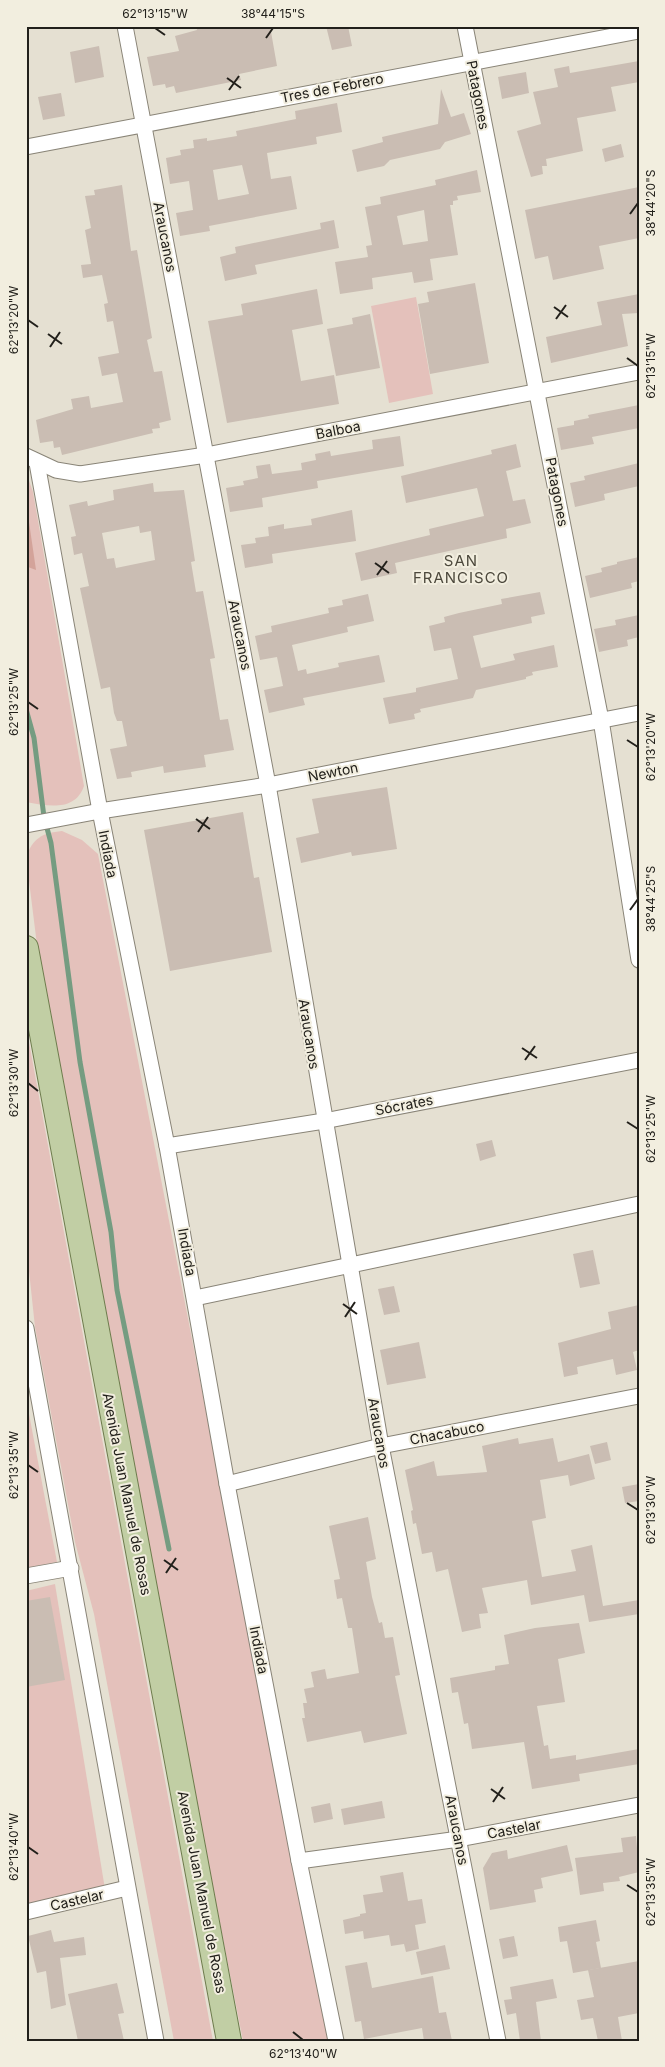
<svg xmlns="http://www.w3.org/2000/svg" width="665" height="2067" viewBox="0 0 665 2067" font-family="Inter,sans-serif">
<rect width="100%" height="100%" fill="#e5e0d2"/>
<g fill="#e4c1bb">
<polygon points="416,297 433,394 389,403 371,306"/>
<path d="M 26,472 L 33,492 L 84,786 C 75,812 48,806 26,802 Z"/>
<path d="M 62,831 L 82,840 L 98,854 L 328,2041 L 243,2041 L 185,1745 L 40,969 L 26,857 C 33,838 42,833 62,831 Z"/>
<polygon points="26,1026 213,2041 174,2041 94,1614 75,1542 35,1327 26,1243"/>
<polygon points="26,1398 57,1562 26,1568"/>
<polygon points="55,1584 105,1889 26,1904 26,1591"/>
</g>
<polygon fill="#d3a39a" points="26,522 29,522 36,570 28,567"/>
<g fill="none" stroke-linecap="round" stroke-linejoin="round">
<polyline stroke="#759c81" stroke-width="5" points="26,709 34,738 44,817 51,843 80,1062 111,1232 117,1290 169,1549"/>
</g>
<g fill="#cabdb3" fill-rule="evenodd">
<polygon points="196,26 270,26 277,66 239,74 241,80 176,93 174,86 166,88 165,84 153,86 147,57 179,51 175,36 197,30"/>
<polygon points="326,26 348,26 352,46 332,50"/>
<polygon points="99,46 104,77 75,83 70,52"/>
<polygon points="639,61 639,82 611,87 616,111 577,118 583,151 546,159 547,166 542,166 543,174 531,177 517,131 541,124 533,92 558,87 554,69 569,66 570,73"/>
<polygon points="526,72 529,93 502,99 498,77"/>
<polygon points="441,89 451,117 464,113 471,134 445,142 440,149 390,160 384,166 357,172 352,150 383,142 382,137 438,124"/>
<polygon points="61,93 65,116 43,120 38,97"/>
<path d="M 337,103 L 342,132 L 316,137 L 317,144 L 267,153 L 271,179 L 291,176 L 297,209 L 209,226 L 210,231 L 180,236 L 176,213 L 193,210 L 189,181 L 170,184 L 166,158 L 181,155 L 180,150 L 194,148 L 193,140 L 207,138 L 207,141 L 237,136 L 236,131 L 296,119 L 295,111 ZM 242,165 L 249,194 L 218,200 L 213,170 Z"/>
<polygon points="621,144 624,157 605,162 602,149"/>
<path d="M 477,170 L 481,192 L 457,196 L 458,200 L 453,201 L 453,205 L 450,205 L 458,255 L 430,259 L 433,280 L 414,283 L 412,272 L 372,278 L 373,289 L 340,294 L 335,262 L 368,257 L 366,246 L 372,245 L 365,207 L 381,204 L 380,197 L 436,185 L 435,180 ZM 424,210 L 428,241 L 403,245 L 397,216 Z"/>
<polygon points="122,185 131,251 137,250 152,338 147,340 154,372 162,371 171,420 159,423 160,428 152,429 153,433 62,455 60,447 54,448 53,441 40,443 36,420 73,409 71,399 89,396 91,408 123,402 117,373 102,376 98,357 119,353 113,321 107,322 104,304 108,303 102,275 83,278 81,265 91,264 85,230 91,228 85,196 95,195 94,190"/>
<polygon points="639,187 639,238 599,246 604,269 553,280 548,256 535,259 525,210"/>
<polygon points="334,220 339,248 255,265 257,274 225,281 220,257 236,253 235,247 321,229 320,223"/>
<polygon points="475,283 489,363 430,374 418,304 429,302 427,292"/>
<polygon points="317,289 323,324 292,330 301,381 334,375 339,404 227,423 208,321 243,315 241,304"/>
<polygon points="639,294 639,313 622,314 628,346 551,363 546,337 602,325 597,302"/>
<polygon points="370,314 380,368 336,376 327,329 353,324 352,318"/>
<polygon points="639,405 639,428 592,437 594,444 561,450 557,428 574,425 574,421 589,418 588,415"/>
<polygon points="400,436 404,466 317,481 318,488 262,498 263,507 230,512 226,488 244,485 243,481 258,478 256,466 270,464 272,474 302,470 301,463 316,460 315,454 330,451 331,456 373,449 372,440"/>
<polygon points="516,444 521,467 506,471 513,501 525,499 531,523 506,529 507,538 395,563 397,573 361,581 355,553 430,535 429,529 484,516 477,488 406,503 401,476 492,454 491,450"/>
<polygon points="639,463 639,486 604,494 605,500 575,507 570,483 585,480 584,476"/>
<path d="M 153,483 L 154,492 L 184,490 L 195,561 L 191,562 L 196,592 L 203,591 L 215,658 L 210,659 L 220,720 L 228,719 L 234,750 L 204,755 L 206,767 L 164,773 L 163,766 L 131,772 L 132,777 L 117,779 L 110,749 L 127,746 L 122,721 L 117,721 L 114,713 L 110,687 L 101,689 L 80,588 L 89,586 L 82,553 L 74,555 L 71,537 L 76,536 L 69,505 L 87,501 L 88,506 L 114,500 L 113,490 ZM 139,526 L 140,533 L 151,531 L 155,560 L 116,568 L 114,558 L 107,559 L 102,533 Z"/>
<polygon points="352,510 356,541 272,554 273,563 245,568 241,545 256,543 255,538 269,536 268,527 284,524 284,529 312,525 311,519"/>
<polygon points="639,557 639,581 631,583 632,588 590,598 585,576 602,572 601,568 617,564 617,562"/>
<polygon points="540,592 545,614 531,617 532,623 473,636 481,668 515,660 513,654 554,645 558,667 532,672 533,675 526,677 526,679 476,690 473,698 420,709 421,712 414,714 415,719 389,724 383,698 416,692 416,688 458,679 451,648 434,651 429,626 445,622 444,617 459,613 502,604 501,599"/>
<polygon points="368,594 374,621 347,627 348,632 292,645 298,671 306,669 307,674 339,667 338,663 379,655 385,682 303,698 305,705 269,713 264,690 283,686 277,657 260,660 255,636 272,632 271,626 329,613 328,608 343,605 342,600"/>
<polygon points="639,615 639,637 627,640 628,646 599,652 594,629 616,625 615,620"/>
<polygon points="387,787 397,849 352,856 351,852 301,863 296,838 319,833 312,799"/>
<polygon points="243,812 254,878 259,877 272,952 170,971 144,830"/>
<polygon points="492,1140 496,1156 480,1161 476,1144"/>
<polygon points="593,1250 600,1284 580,1288 573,1254"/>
<polygon points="394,1286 400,1312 384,1315 378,1289"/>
<polygon points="639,1305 639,1350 633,1352 637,1370 616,1375 613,1359 577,1367 578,1374 564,1377 558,1343 611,1329 608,1312"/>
<polygon points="419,1342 426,1378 387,1385 380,1350"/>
<polygon points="518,1438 519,1444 553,1438 558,1462 589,1454 595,1479 570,1486 568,1475 540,1480 546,1518 532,1521 542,1577 576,1571 571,1550 592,1545 603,1606 639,1600 639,1614 589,1622 584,1595 531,1605 527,1580 482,1588 488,1613 479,1614 481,1628 462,1632 448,1569 436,1572 432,1552 422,1554 416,1523 413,1524 411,1511 413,1510 405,1470 434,1461 437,1476 487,1472 482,1446"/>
<polygon points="607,1442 611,1460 595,1464 590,1446"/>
<polygon points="639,1484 639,1501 625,1503 622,1487"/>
<polygon points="368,1517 376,1559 366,1562 372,1597 379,1623 382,1622 385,1638 393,1637 400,1675 395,1676 407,1734 364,1743 361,1731 307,1742 302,1718 305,1718 303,1703 307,1703 304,1689 314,1687 311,1672 325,1669 327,1679 359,1673 352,1628 348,1628 342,1598 337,1599 334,1580 340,1579 329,1526"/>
<polygon points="50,1597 65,1680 26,1687 26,1601"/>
<polygon points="579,1623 585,1653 558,1659 565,1702 537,1706 544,1746 548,1745 550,1759 576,1755 576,1760 639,1749 639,1764 579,1774 580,1781 532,1789 524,1742 472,1749 468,1723 464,1724 458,1692 452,1693 450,1678 495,1670 495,1666 509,1664 504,1635 535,1628"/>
<polygon points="382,1801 385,1818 344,1825 341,1809"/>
<polygon points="330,1803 333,1819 314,1823 311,1807"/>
<polygon points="636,1836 639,1872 619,1877 620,1881 603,1883 604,1891 580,1895 575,1858 623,1852 621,1838"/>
<polygon points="567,1845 573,1871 541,1878 543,1888 534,1890 536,1902 490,1910 483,1868 492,1853 507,1850 508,1859"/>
<polygon points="403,1872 408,1901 422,1899 426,1923 415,1925 419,1949 406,1952 404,1944 391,1946 389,1935 364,1939 363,1931 345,1934 343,1920 360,1916 360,1914 366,1913 363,1895 383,1892 380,1876"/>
<polygon points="596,1920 600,1941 596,1942 601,1968 573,1973 567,1941 560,1942 558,1927"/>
<polygon points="51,1930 54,1942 84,1937 86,1955 60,1958 66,2005 51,2009 46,1971 37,1973 28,1936"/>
<polygon points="514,1936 518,1956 503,1959 499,1939"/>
<polygon points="445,1945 450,1969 421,1975 416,1952"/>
<polygon points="639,1961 639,2013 618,2017 622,2041 598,2041 593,2018 581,2020 577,2000 594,1997 588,1970"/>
<polygon points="367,1962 372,1988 433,1976 439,2013 446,2012 452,2041 424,2041 422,2028 364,2039 361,2021 355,2022 345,1966"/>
<polygon points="553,1979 557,1998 536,2002 541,2041 520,2041 516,2013 507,2015 504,2000 512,1999 510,1987"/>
<polygon points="117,1983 124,2013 118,2014 124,2041 78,2041 68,1994"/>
</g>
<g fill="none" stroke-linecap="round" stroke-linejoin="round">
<g stroke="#898477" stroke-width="17">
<g id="minor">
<polyline points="125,26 268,785 381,1446 498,2041"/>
<polyline points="465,26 601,720 639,960"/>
<polyline points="26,147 639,31"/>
<polyline points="26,456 56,470 80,474 206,455 639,372"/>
<polyline points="37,463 100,811 167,1146 227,1484 299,1861 336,2041"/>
<polyline points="26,825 100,811 268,785 639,713"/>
<polyline points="167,1146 324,1121 639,1060"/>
<polyline points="195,1298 639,1204"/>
<polyline points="26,1328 156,2041"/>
<polyline points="227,1484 381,1446 639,1396"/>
<polyline points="26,1576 71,1568"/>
<polyline points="299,1861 459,1839 639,1805"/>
<polyline points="26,1912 127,1888"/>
</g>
</g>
<g stroke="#6e7c4d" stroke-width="26">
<polyline id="primary" points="26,948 229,2041"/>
</g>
<use href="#minor" stroke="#fff" stroke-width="15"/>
<use href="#primary" stroke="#c1cea4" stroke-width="24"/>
</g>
<path fill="none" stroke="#22201b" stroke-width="2" d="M 155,28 L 165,35M 266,38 L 273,28M 227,78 L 241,88M 229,90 L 239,76M 630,214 L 638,203M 554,307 L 568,317M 556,319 L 566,305M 28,320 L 38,327M 48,334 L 62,344M 50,347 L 60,332M 627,358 L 638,366M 375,563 L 389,573M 377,575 L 387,561M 28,702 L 38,709M 627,740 L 638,747M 196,819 L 210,829M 198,832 L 208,817M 630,910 L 638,899M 522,1048 L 537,1058M 525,1060 L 535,1046M 28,1083 L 38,1091M 627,1122 L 638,1129M 343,1304 L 357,1314M 345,1317 L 355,1302M 28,1465 L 38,1472M 627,1503 L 638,1510M 164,1560 L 178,1570M 166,1573 L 176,1558M 491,1789 L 505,1799M 493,1802 L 503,1787M 28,1847 L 38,1854M 627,1885 L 638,1892M 293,2032 L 303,2040"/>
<g text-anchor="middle" stroke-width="4" stroke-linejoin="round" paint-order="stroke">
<g font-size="14" fill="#22201b" stroke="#f2eedf">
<text transform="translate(332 88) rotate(-11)" y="5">Tres de Febrero</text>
<text transform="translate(478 95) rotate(79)" y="5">Patagones</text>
<text transform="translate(165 237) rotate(79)" y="5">Araucanos</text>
<text transform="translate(338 430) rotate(-11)" y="5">Balboa</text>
<text transform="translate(557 492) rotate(79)" y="5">Patagones</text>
<text transform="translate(240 635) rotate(79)" y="5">Araucanos</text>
<text transform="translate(333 772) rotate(-11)" y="5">Newton</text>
<text transform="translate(108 854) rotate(79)" y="5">Indiada</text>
<text transform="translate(309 1034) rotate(81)" y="5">Araucanos</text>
<text transform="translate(404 1105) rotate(-11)" y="5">Sócrates</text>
<text transform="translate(187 1252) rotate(80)" y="5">Indiada</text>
<text transform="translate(379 1433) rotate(80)" y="5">Araucanos</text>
<text transform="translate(447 1433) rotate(-11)" y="5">Chacabuco</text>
<text transform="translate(127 1494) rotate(79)" y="5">Avenida Juan Manuel de Rosas</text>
<text transform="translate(259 1650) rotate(79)" y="5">Indiada</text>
<text transform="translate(514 1829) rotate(-11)" y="5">Castelar</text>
<text transform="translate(457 1830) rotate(79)" y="5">Araucanos</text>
<text transform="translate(202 1892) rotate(79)" y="5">Avenida Juan Manuel de Rosas</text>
<text transform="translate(77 1900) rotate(-13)" y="5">Castelar</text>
</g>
<g font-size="15" letter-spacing="1" fill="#4d493d" stroke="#f2eedf">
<text x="461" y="566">SAN<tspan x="461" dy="17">FRANCISCO</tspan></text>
</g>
</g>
<rect width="665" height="2067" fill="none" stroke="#f2eedf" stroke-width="55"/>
<rect x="28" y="28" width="610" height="2012" fill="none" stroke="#22201b" stroke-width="2"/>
<g font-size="12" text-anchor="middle" fill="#22201b">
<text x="155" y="18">62°13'15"W</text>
<text x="273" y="18">38°44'15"S</text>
<text transform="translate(651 203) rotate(-90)" y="4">38°44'20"S</text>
<text transform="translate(14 320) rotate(-90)" y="4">62°13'20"W</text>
<text transform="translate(651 366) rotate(-90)" y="4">62°13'15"W</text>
<text transform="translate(14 702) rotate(-90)" y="4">62°13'25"W</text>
<text transform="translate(651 747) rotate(-90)" y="4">62°13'20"W</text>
<text transform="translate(651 899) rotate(-90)" y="4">38°44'25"S</text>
<text transform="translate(14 1083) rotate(-90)" y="4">62°13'30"W</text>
<text transform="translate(651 1129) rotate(-90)" y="4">62°13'25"W</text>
<text transform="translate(14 1465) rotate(-90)" y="4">62°13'35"W</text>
<text transform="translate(651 1510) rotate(-90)" y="4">62°13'30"W</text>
<text transform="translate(14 1847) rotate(-90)" y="4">62°13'40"W</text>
<text transform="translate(651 1892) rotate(-90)" y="4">62°13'35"W</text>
<text x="303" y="2058">62°13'40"W</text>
</g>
</svg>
